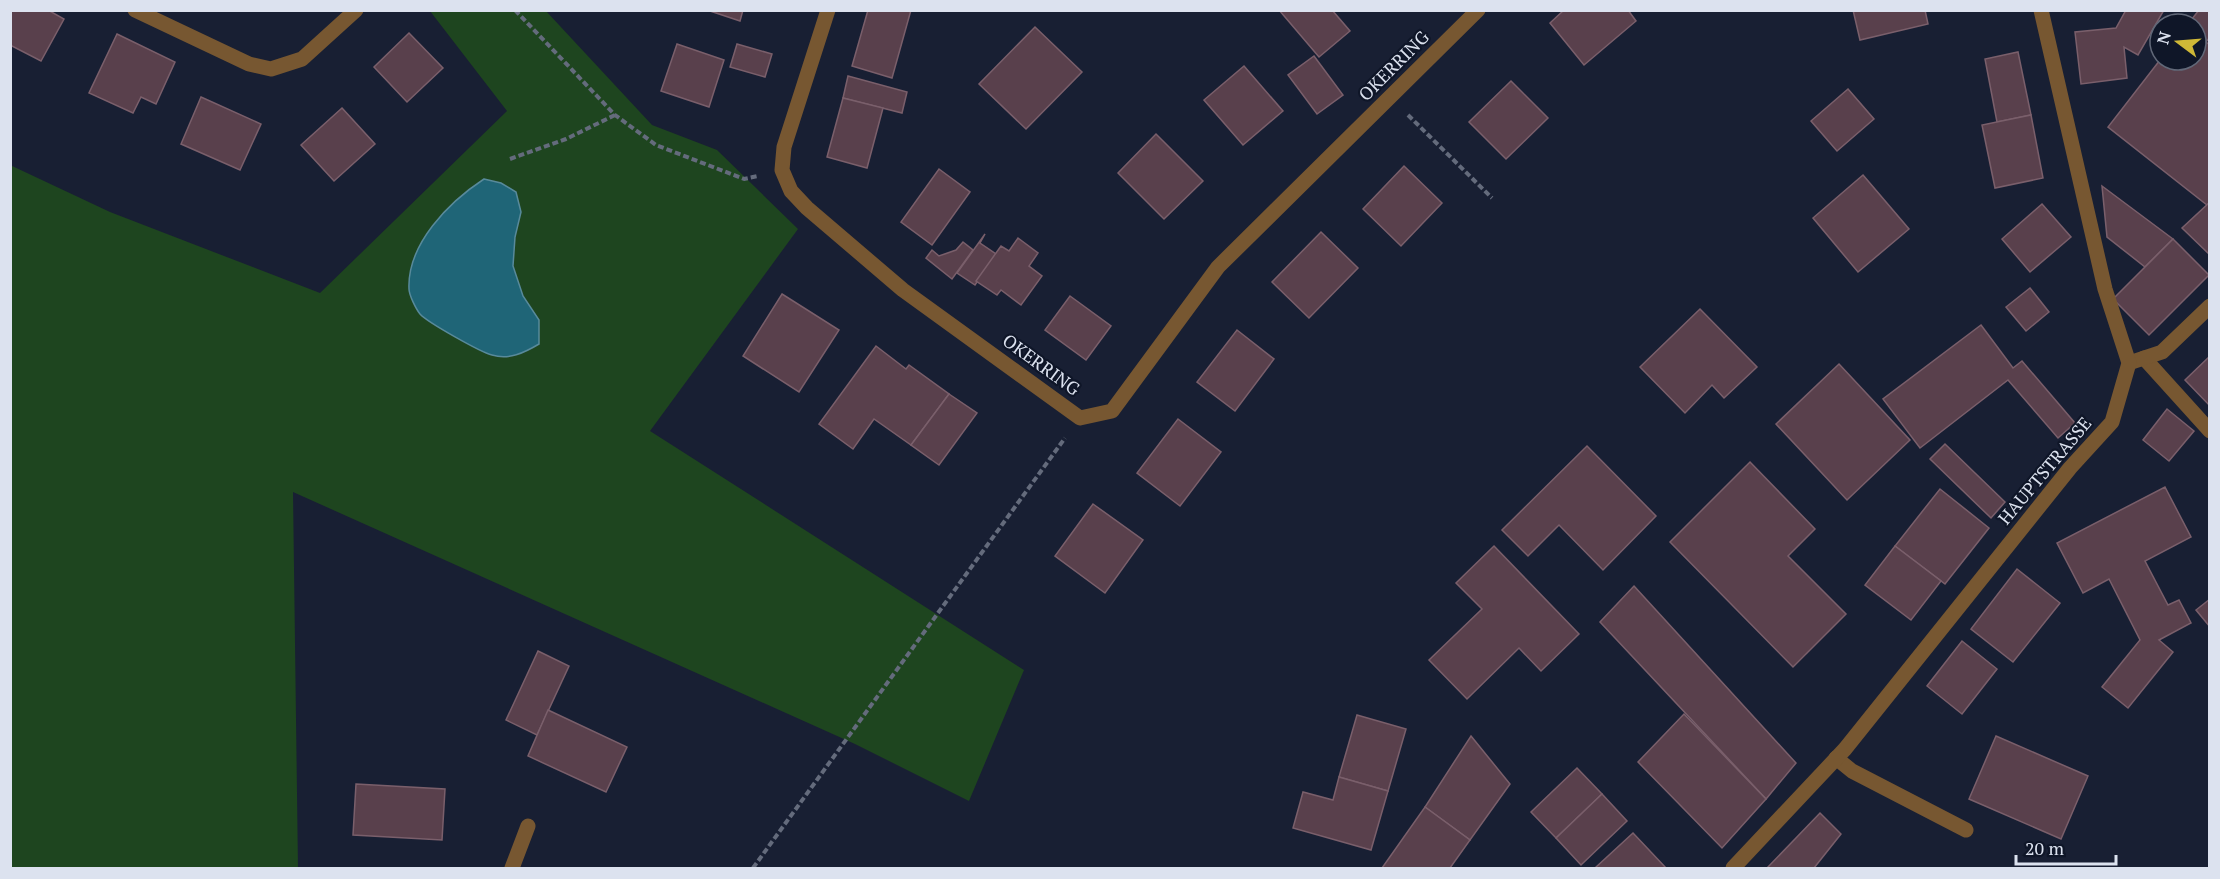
<svg xmlns="http://www.w3.org/2000/svg" width="2220" height="879" viewBox="0 0 2220 879" font-family="'PT Serif',serif">
<rect width="100%" height="100%" fill="#181f33"/>
<polygon fill="#1e451f" points="430,11 546,11 652,125 717,150 798,229 650,431 1024,670 969,801 855,744 293,492 298,868 11,868 10,165 110,212 320,293 507,111"/>
<path fill="#1f6577" stroke="#588a9b" stroke-width="1.5" d="M 484,179 L 501,183 L 516,192 L 521,212 L 515,237 L 513,266 L 523,296 L 539,320 L 539,344 C 524,353 509,360 492,355 C 480,352 427,322 420,314 C 416,309 409,295 409,289 C 407,244 449,202 484,179 Z"/>
<g fill="#59404c" stroke="#7a5f6b" stroke-width="1.5">
<polygon points="10,10 48,10 64,19 41,61 10,45"/>
<polygon points="707,10 743,10 740,21"/>
<polygon points="868,10 911,10 892,78 852,66"/>
<polygon points="1279,10 1332,10 1350,31 1319,57"/>
<polygon points="1564,10 1628,10 1636,21 1584,65 1550,23"/>
<polygon points="1853,10 1925,10 1928,24 1860,40"/>
<polygon points="2126,10 2164,10 2138,55 2124,47 2127,78 2081,84 2075,32 2116,28"/>
<polygon points="2199,10 2210,10 2210,37 2206,42 2210,45 2210,202 2207,205 2108,127 2160,60 2196,60 2196,24 2188,24"/>
<polygon points="1035,27 1082,72 1026,129 979,84"/>
<polygon points="409,33 443,68 407,102 374,67"/>
<polygon points="117,34 175,62 156,104 141,97 133,113 89,93"/>
<polygon points="677,44 724,60 709,107 661,91"/>
<polygon points="737,44 772,54 765,77 730,67"/>
<polygon points="2018,52 2031,115 1997,122 1985,59"/>
<polygon points="1314,56 1343,95 1317,114 1288,75"/>
<polygon points="1244,66 1283,111 1243,145 1204,100"/>
<polygon points="848,76 907,92 902,113 843,98"/>
<polygon points="1511,81 1548,118 1506,159 1469,122"/>
<polygon points="1848,89 1874,119 1837,151 1811,121"/>
<polygon points="201,97 261,124 240,170 181,144"/>
<polygon points="843,98 883,108 867,168 827,157"/>
<polygon points="342,108 375,144 334,181 301,145"/>
<polygon points="2031,115 2043,178 1995,188 1982,125"/>
<polygon points="1156,134 1203,181 1164,219 1118,173"/>
<polygon points="1404,166 1442,203 1401,246 1363,209"/>
<polygon points="939,169 970,192 932,245 901,222"/>
<polygon points="1863,175 1909,229 1858,272 1813,218"/>
<polygon points="2102,186 2173,239 2145,267 2107,237"/>
<polygon points="2210,202 2210,255 2182,228"/>
<polygon points="2042,204 2071,237 2030,272 2002,239"/>
<polygon points="1321,232 1358,268 1309,318 1272,282"/>
<polygon points="985,234 980,243 996,254 975,285 957,273"/>
<polygon points="1018,238 1038,253 1029,266 1042,276 1021,305 1001,290 997,295 976,281 1001,246 1009,251"/>
<polygon points="2173,239 2209,275 2149,335 2113,299"/>
<polygon points="963,242 973,250 952,279 926,258 932,250 939,256 956,250"/>
<polygon points="2030,288 2049,312 2026,331 2006,307"/>
<polygon points="782,294 839,330 799,392 743,356"/>
<polygon points="1070,296 1111,326 1086,360 1045,330"/>
<polygon points="1700,309 1757,367 1724,398 1712,385 1685,413 1640,367"/>
<polygon points="1981,325 2013,368 2022,361 2075,423 2058,438 2008,380 1920,448 1883,399"/>
<polygon points="1237,330 1274,359 1235,411 1197,382"/>
<polygon points="876,346 906,369 909,365 949,394 911,445 874,419 853,449 819,424"/>
<polygon points="2210,356 2210,406 2185,380"/>
<polygon points="1839,364 1910,440 1847,500 1776,424"/>
<polygon points="949,394 977,413 939,465 911,445"/>
<polygon points="2167,409 2194,431 2169,461 2143,440"/>
<polygon points="1178,419 1221,452 1180,506 1137,473"/>
<polygon points="1945,444 2005,502 1991,518 1930,459"/>
<polygon points="1587,446 1656,516 1603,570 1559,525 1528,556 1502,530"/>
<polygon points="1750,462 1815,529 1788,556 1846,614 1793,667 1670,542"/>
<polygon points="2165,487 2191,537 2145,561 2168,605 2179,600 2191,623 2159,640 2173,652 2128,708 2102,687 2140,640 2109,579 2083,593 2057,543"/>
<polygon points="1940,489 1989,528 1945,584 1895,546"/>
<polygon points="1093,504 1143,540 1105,593 1055,556"/>
<polygon points="1494,546 1579,634 1541,671 1519,648 1467,699 1429,660 1482,609 1456,583"/>
<polygon points="1895,546 1941,581 1911,620 1865,585"/>
<polygon points="2017,569 2060,603 2013,662 1971,629"/>
<polygon points="1634,586 1796,763 1766,799 1600,622"/>
<polygon points="2210,599 2210,627 2196,610"/>
<polygon points="1962,641 1997,669 1962,714 1927,686"/>
<polygon points="538,651 569,666 537,735 506,720"/>
<polygon points="548,710 627,747 606,792 528,756"/>
<polygon points="1684,714 1766,799 1722,848 1638,762"/>
<polygon points="1357,715 1406,729 1388,791 1339,777"/>
<polygon points="1471,736 1510,784 1470,840 1425,807"/>
<polygon points="1996,736 2088,776 2061,839 1969,799"/>
<polygon points="1577,768 1602,794 1556,838 1531,812"/>
<polygon points="1339,777 1388,791 1371,850 1293,828 1303,792 1333,800"/>
<polygon points="356,784 445,789 442,840 353,835"/>
<polygon points="1602,794 1627,821 1581,865 1556,838"/>
<polygon points="1425,807 1470,840 1450,868 1382,868"/>
<polygon points="1820,813 1841,834 1814,868 1767,868"/>
<polygon points="1633,833 1666,868 1595,868"/>
</g>
<g fill="none" stroke-linecap="round" stroke-linejoin="round">
<g stroke="#646b7c" stroke-width="4" stroke-dasharray="6 3" stroke-linecap="butt">
<polyline points="515,10 615,115 656,145 744,179 758,176"/>
<polyline points="1408,115 1492,198"/>
<polyline points="510,159 566,139 615,115"/>
<polyline points="753,868 1065,438"/>
</g>
<g stroke="#775731" stroke-width="15">
<polyline points="2144,358 2210,431"/>
<polyline points="1836,758 1852,771 1966,830"/>
</g>
<g stroke="#775731" stroke-width="15">
<polyline points="135,10 249,64 271,69 302,59 356,10"/>
<polyline points="828,10 784,147 782,170 791,191 807,208 903,290 1080,418 1112,411 1218,267 1478,10"/>
<polyline points="2129,363 2162,352 2210,306"/>
<polyline points="512,868 528,826"/>
<polyline points="1733,868 1845,749 2070,468 2112,422 2129,363 2105,289 2041,10"/>
</g>
</g>
<g text-anchor="middle" stroke-width="4.5" stroke-linejoin="round" paint-order="stroke">
<g font-size="18" fill="#dce2ef" stroke="#0f1628">
<text transform="translate(1394 66) rotate(-45)" y="6">OKERRING</text>
<text transform="translate(1041 365) rotate(36)" y="6">OKERRING</text>
<text transform="translate(2045 471) rotate(-50)" y="6">HAUPTSTRASSE</text>
</g>
</g>
<rect width="2220" height="879" fill="none" stroke="#dce2ef" stroke-width="24"/>
<g transform="translate(2178 42) rotate(286)"><circle r="28" fill="#0f1628" stroke="#616878" stroke-width="1.5"/>
<path d="M0-4.5L10 22L0 15L-10 22Z" fill="#cfb837"/>
<text y="-9" font-size="16" font-weight="bold" text-anchor="middle" fill="#dce2ef">N</text>
</g>
<path d="M2016 855v9h100v-9" fill="none" stroke="#dce2ef" stroke-width="3"/>
<text x="2025" y="855" font-size="18" fill="#dce2ef" stroke="#0f1628" stroke-width="4.5" paint-order="stroke">20 m</text>
</svg>
